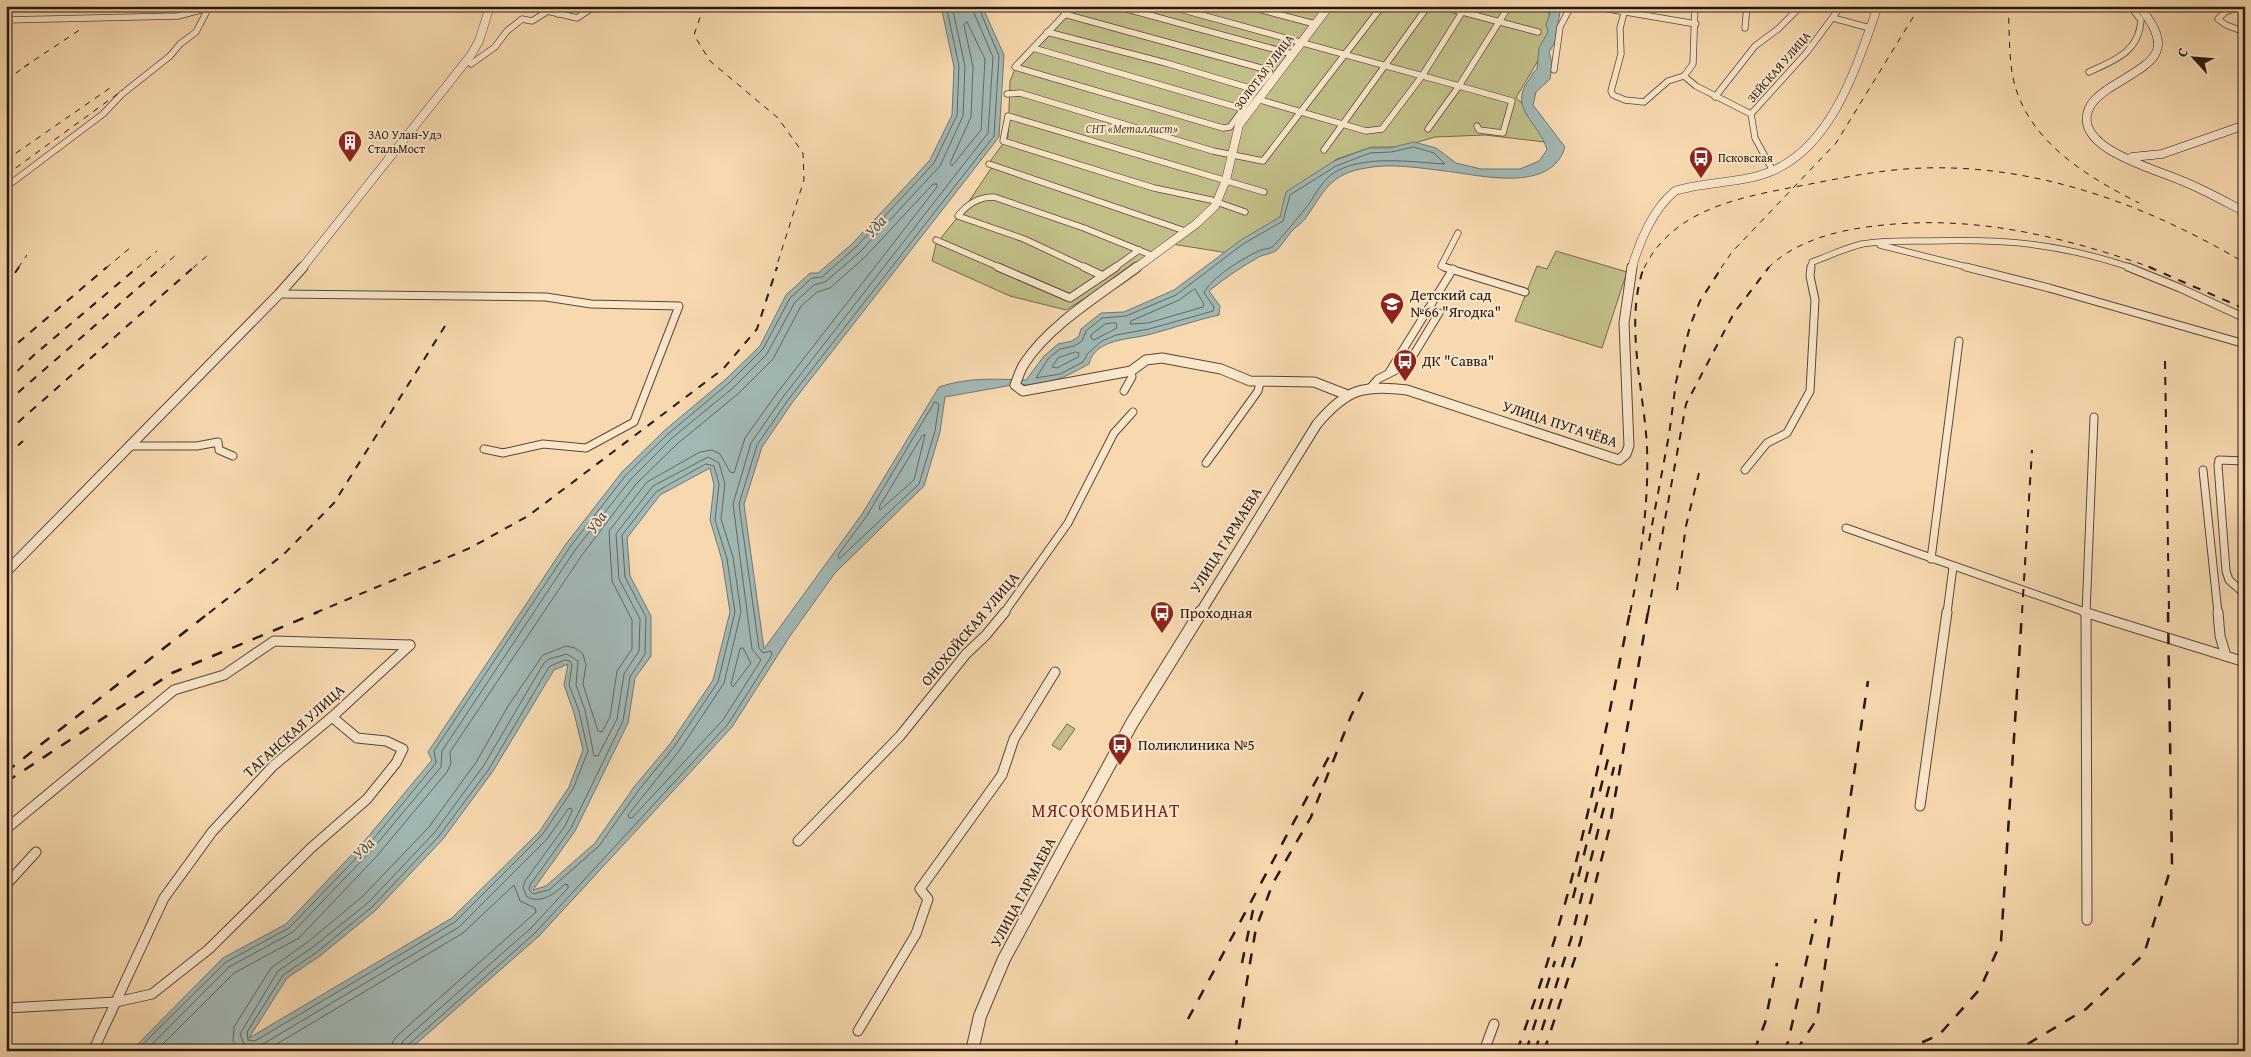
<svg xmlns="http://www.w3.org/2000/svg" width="2251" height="1057" viewBox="0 0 2251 1057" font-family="'Gentium Book Plus',serif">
<rect width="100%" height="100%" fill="#f8d9af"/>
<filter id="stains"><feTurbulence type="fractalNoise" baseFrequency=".004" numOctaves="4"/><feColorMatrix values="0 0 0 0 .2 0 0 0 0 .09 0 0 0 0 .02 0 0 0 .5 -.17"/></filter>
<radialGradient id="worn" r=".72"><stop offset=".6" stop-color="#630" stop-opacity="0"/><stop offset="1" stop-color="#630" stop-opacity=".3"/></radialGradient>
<g fill="#c1be88" stroke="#746a4c">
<path d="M 1075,6 L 1546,6 C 1561,33 1529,74 1516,98 C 1530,109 1539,125 1545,142 L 1485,135 L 1435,137 L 1401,147 L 1372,147 L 1337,159 L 1289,195 L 1285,213 L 1270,226 L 1228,253 L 1172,244 L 1066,310 L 1010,296 L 932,261 L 936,244 L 961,213 L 992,167 L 991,160 L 1008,137 L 1010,81 L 1018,62 Z"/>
<polygon points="1556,251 1627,272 1602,348 1515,321 1537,266 1547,269"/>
<polygon points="1067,724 1075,729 1060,750 1052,745"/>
</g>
<path fill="#a1b8b5" stroke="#707773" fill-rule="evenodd" d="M 936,6 L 982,6 L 1004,55 L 999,137 L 792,403 L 762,447 L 744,504 L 764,649 L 862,514 L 939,387 C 968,377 995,379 1026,380 L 1044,356 L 1058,344 L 1072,341 L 1079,336 L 1081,329 L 1101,313 L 1124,312 L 1174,290 L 1241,240 L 1280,217 L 1286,192 L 1334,161 L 1369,148 L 1390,148 L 1414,142 L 1436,148 L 1456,163 L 1481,169 L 1520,169 L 1539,161 L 1547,150 C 1540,123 1508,109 1528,81 C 1532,76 1532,73 1537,69 L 1539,48 L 1548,32 L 1546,24 L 1550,14 L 1546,6 L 1556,6 L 1560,12 L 1555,42 L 1549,52 L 1552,64 L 1550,79 L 1536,92 L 1533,105 L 1565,147 C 1551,194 1480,175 1445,171 C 1420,168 1391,163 1366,168 C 1329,174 1324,192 1305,219 C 1301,224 1295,227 1291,232 C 1286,238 1282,245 1277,250 C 1272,254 1264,254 1259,257 C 1241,267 1225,278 1209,291 L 1220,306 L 1219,315 C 1196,320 1174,328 1151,334 C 1130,340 1095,338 1089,364 C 1067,376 1043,389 1018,384 L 945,397 L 940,432 L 924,486 L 835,573 L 790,636 L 732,727 L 539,936 L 408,1051 L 131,1051 L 223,958 L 286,924 L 362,844 L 432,760 L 428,752 L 566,544 L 622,472 L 665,430 L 726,379 L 760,346 L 786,295 L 810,273 L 818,273 L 852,244 L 930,160 L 952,115 L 954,67 L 942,11 ZM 710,468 L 714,485 L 710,520 L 722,560 L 730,612 L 713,680 L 670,744 L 634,787 L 595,843 L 546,886 L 533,890 L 575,831 L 628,723 L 635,678 L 651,656 L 651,616 L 630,576 L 627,538 L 660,495 ZM 568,664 L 564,685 L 574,713 L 583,750 L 569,787 L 539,832 L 452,918 L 249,1038 L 287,978 L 320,956 L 376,910 L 443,839 L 493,771 L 554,670 Z"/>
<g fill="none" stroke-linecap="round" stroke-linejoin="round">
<g stroke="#646762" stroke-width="1">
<polygon points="967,22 985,59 981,130 952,166 950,163 971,117 973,67 964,25"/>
<path d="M 1414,147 L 1434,153 L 1445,164 C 1412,162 1361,154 1332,174 C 1322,182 1316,193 1309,204 C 1305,209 1276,245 1272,247 C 1269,249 1264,249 1261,250 C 1246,256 1209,279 1204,293 L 1214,307 L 1213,311 L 1149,329 L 1116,335 L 1102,341 L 1088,353 L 1083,362 L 1060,374 L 1036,378 L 1048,359 L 1060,349 L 1074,346 L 1082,341 L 1086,331 L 1102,318 L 1126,316 L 1176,295 L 1243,244 L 1283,221 L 1290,195 L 1336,166 L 1370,153 L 1391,152 Z"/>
<polygon points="1195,289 1204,304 1203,307 1148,323 1130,324 1131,321 1179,300"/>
<polygon points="1116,323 1117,328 1094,340 1091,338 1091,335 1105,324"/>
<polygon points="1076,352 1079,353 1078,357 1057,368 1052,367 1058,358"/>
<polygon points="935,402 939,404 935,431 919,484 839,559 838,555 866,517"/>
<polygon points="925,435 914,480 880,510 879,507 922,436"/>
<polygon points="706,464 714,466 719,484 715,520 727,559 735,612 718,682 674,747 638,791 599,846 549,890 533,894 529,890 530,885 571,828 623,721 630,677 645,654 646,617 625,577 622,535 656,492"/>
<polygon points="743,648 751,663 733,687 731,684 740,649"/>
<polygon points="565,660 570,661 572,665 569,685 579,711 588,751 573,789 542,835 455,922 255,1041 248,1040 247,1032 283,975 317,952 373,906 439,836 489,769 549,667"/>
<polyline points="136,1051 226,962 289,928 366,848 436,763 434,751 570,547 626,475 668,434 730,382 763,349 790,298 812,278 822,277 856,247 934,163 957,115 959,66 947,10 944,6"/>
<polyline points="145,1051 229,967 293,932 370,852 441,767 442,751 575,550 631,479 672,438 734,387 767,354 795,302 814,285 825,282 860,252 940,166 963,116 965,66 952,6"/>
<polyline points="156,1051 234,973 299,938 376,857 447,772 451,763 450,752 582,555 636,484 677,444 739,393 773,359 801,306 817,292 830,288 865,257 933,184 937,184 937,187 777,393 745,438 734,473 730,472 720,454 712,450 700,452 647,482 609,531 612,581 632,620 632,649 617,671 610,717 602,732 598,731 583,684 586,665 583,654 575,648 566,646 543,655 508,706 477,761 429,827 363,896 309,941 271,968 234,1027 233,1041 239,1051"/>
<polyline points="265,1051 463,933 514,885 520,901 535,908 536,912 398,1035 393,1041 392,1051"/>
<path d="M 399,1051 L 403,1041 L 531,928 L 568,888 L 568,885 L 565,884 C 554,894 542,904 527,897 L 523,888 L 525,881 L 565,826 L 572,811 L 571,808 L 568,809 L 547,839 L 459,927 L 258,1047 L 245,1046 L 240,1034 L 278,971 L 313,947 L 369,902 L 435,832 L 484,765 L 544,663 L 549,659 L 567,654 L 578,661 L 576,685 L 585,710 L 594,756 L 598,756 L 617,719 L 624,674 L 639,651 L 640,619 L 619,579 L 616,534 L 653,486 L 708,457 L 719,463 L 725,484 L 721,519 L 733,557 L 741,612 L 724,683 L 679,751 L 628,815 L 629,818 L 632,818 L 723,720 L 761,660 L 752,649 L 733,504 L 751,443 L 783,397 L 988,133 L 993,57 L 971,6"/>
<polyline points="406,1051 408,1045 535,933 728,724 772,655 771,651 763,653 759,648 739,504 757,445 788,400 994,136 999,56 978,6"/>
</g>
<g stroke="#5b4737" stroke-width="7">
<g id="minor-far2">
<polyline points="526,6 577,18 595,6"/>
<polyline points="1116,6 1292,54"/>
<polyline points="1169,6 1459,86 1428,129"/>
<polyline points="1247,6 1315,24"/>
<polyline points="1320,6 1327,8"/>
<polyline points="1440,6 1538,32"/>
<polyline points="1595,6 1608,9"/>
<polyline points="1608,6 1608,9 1696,24"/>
<polyline points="2243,6 2225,12 2218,19 2226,25 2245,32"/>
<polyline points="1624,13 1620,28 1621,54 1611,91 1613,95 1625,100 1644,102 1668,81 1684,76 1696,86 1751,114"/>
<polyline points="558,14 570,6"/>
<polyline points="1064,14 1268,70 1270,73 1256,90"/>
<polyline points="1833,18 1870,28"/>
<polyline points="6,20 178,16 208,8"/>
<polyline points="1745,28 1747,6"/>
<polyline points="1047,32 1166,63 1256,90 1243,109"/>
<polygon points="1033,48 1243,109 1230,127 1223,128 1015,67"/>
<polyline points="1033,48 1073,6"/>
<polyline points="471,64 495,47 507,31 522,19 532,21 548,11"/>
<polyline points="1554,70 1560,27 1571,6"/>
<path d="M 2089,72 C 2115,60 2139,52 2141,20 L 2130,6"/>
<polyline points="1684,76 1693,64 1695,6"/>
<polyline points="1007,94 1020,93 1213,151 1263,161 1382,6"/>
<polyline points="1715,97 1755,46 1778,29 1801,6"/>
<polyline points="1257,99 1366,131 1382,129 1422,76 1466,6"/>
<polyline points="1477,126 1479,130 1503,133 1512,101 1459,86 1509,6"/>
<polyline points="1324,150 1428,6"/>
<polyline points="989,164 1185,231"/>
<polyline points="1773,171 1755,138 1751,114 1807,52 1841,6"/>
<polyline points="6,187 103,114 122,94 170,56 180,44 196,32 208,9"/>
<polyline points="1245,212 1211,200 1154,188 1003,141 1008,116 1264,192"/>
<polyline points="936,240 1001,268"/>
<polyline points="1880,245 1971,268"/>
<path d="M 1086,268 L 1024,239 L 958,216 C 967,204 978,197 994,197 L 1084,228 L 1151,255"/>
<polyline points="1114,268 1139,250"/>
<polyline points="1448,268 1441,266 1458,233"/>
<path d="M 1811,268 L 1812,262 C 1829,256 1845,248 1862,244 C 1884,240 1907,241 1930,241 C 2007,239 2058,243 2132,268"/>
</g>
</g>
<g stroke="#5b4737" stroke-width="9">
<g id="minor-far1">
<polyline points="998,267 1070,298 1116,267"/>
<polyline points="1084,267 1103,276"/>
<polyline points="1444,267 1525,292"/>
<polyline points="1966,267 2049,288 2245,344"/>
<polyline points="2128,267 2180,288 2245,318"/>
<polyline points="279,294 546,297 591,304 679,306 634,422 586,448 543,444 503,453 484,449"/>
<polyline points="1388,374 1453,269"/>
<polyline points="1371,387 1378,379 1408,364 1439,313 1428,309"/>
<polyline points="1124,391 1132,377 1131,371"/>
<polyline points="131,446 197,446 218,442 219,450 233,456"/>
<polyline points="2245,461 2219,460 2218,465 2226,571 2229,580 2245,594"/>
<polyline points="1206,463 1258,391 1260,383"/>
<polyline points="1745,470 1767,443 1787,433 1810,391 1815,300 1810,276 1811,267"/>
<polyline points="2203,470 2218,613"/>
<polyline points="1846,528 2088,613"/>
<polyline points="1931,559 1959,341"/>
<polyline points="1004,613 1068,523 1114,433 1133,412"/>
<polyline points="1947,613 1953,567"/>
<polyline points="2086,613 2094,417"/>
</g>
</g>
<g stroke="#5b4737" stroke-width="11">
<g id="minor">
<polyline points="2084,612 2245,662"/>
<polyline points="2086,612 2087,920"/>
<polyline points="2218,612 2220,636 2226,656"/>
<polyline points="1920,806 1947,612"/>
<polyline points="6,829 174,690 224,675 274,641 410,645"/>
<polyline points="798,841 900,736 966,654 986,635 1005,612"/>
<polyline points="6,885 36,852"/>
<polyline points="6,1008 116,1002 152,994 209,949 311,848 367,799 396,763 403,749 386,741 357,738 332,717"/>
<polyline points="858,1031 916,934 928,899 920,889 1002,775 1014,739 1055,672"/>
<polyline points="93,1051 164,898 212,832 273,766 332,717 410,645"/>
<polyline points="1484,1051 1494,1024"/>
</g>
</g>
<g stroke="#5b4737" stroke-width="9">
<g id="tertiary-far2">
<polyline points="302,268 471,55 479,41 490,6"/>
<polyline points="1136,268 1196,224 1215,206 1226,180 1239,125 1329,6"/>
<path d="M 1632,268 C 1639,242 1653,209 1675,191 C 1706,181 1741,184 1772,171 C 1834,145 1857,64 1878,6"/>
</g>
</g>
<g stroke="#5b4737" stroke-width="11">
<g id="tertiary-far1">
<path d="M 1137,267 C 1101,294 1049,325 1024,364 C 1020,370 1018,378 1015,385 L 1023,391 L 1131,371 L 1146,360 L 1162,358 L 1221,369 L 1250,381 L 1314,382 L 1345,394"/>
<polyline points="6,572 279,294 303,267"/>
<path d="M 1200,613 L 1317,424 C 1346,390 1362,384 1407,390 L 1619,460 L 1626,454 L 1629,446 L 1624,323 L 1632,267"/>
</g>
</g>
<g stroke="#5b4737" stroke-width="14">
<polyline id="tertiary" points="972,1051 980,1016 1004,959 1132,723 1201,612"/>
</g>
<g stroke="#27160f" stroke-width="9">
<g id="secondary">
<path d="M 2139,6 C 2179,55 2150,62 2108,89 C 2100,95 2091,101 2088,111 C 2075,149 2156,169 2180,180 C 2203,189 2224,201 2245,212"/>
<polyline points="2132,157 2162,154 2245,125"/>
</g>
</g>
<use href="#minor-far2" stroke="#fae6cb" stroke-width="5.5"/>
<use href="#minor-far1" stroke="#fae6cb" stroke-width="7"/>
<use href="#minor" stroke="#fae6cb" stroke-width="9"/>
<use href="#tertiary-far2" stroke="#fae6cb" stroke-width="8"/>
<use href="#tertiary-far1" stroke="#fae6cb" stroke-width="9"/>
<use href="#tertiary" stroke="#fae6cb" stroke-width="12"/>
<use href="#secondary" stroke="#fae6cb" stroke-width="8"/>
<g stroke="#27160f" stroke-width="1" stroke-dasharray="6 6" stroke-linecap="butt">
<polyline points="704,6 694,35 710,61 778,118 803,153 804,180 776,268"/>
<path d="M 2008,6 C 2010,32 2008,61 2015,86 C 2032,144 2088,177 2139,203"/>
<polyline points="24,67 84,27"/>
<polyline points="6,80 29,64"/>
<polyline points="6,160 110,88"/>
<polyline points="6,175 123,90"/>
<polyline points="18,268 27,255"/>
<polyline points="106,268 131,247"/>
<polyline points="137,268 157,251"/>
<polyline points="161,268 177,254"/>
<polyline points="193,268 208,255"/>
<path d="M 1644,268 C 1672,212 1732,199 1789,188 C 1828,181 1866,172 1905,169 C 2026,160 2142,202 2245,263"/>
<polyline points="1721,268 1732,252 1836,143 1920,6"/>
<path d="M 1768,268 C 1792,244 1828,233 1860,228 C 1964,212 2055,234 2153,268"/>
</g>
<g stroke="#27160f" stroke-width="2" stroke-dasharray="8 8" stroke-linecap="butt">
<polyline points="2149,267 2245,309"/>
<polyline points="6,286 19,267"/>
<polyline points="6,353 107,267"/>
<polyline points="2165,361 2169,613"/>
<polyline points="6,382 34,355 138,267"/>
<polyline points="6,403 162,267"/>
<polyline points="6,433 194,267"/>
<polyline points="6,456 23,441"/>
<polyline points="1649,541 1669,435 1676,382 1690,326 1700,301 1722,267"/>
<polyline points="1677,590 1686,526 1699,473"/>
<polyline points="209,613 284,554 334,503 445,326"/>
<polyline points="315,613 470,548 528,516 723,369 757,329 777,267"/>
<path d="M 1630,613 C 1641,558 1649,503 1647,447 C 1644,390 1624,322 1644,267"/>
<polyline points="1648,613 1686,404 1734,313 1769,267"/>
<polyline points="2022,613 2032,450"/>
</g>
<g stroke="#27160f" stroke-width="2.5" stroke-dasharray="11 11" stroke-linecap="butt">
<polyline points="6,772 210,612"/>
<polyline points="6,782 172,673 318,612"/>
<polyline points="1573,898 1609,755"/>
<polyline points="1242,963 1253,910"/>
<polyline points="1188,1019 1332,751"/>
<polyline points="1235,1051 1256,928 1273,883 1311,817 1351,716 1363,692"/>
<path d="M 1517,1051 C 1535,1001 1552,951 1566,900 C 1592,805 1610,708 1630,612"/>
<polyline points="1526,1051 1555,961"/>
<polyline points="1535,1051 1571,939 1614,767"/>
<polyline points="1544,1051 1580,943 1609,830 1648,612"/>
<polyline points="1754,1051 1765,1023 1777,963"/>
<polyline points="1783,1051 1788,1042 1816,919"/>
<polyline points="1796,1051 1817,1019 1868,681"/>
<polyline points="1902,1051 1939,1035 1980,989 2001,942 2022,612"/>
<polyline points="2007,1051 2021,1048 2086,1009 2144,954 2172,864 2168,612"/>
</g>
</g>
<defs>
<g id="building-pin" transform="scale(1.25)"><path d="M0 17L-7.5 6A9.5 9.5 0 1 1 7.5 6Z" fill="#8f2418" stroke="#fae6cb"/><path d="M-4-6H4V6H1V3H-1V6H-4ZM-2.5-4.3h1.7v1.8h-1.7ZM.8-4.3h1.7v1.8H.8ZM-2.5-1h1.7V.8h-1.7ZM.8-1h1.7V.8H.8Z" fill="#fff"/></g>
<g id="bus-pin" transform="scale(1.25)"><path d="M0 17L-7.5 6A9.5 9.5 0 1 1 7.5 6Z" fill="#8f2418" stroke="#fae6cb"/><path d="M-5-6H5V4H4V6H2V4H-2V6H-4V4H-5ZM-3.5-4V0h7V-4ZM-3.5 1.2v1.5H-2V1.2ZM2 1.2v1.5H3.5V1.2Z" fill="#fff"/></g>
<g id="school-pin" transform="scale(1.25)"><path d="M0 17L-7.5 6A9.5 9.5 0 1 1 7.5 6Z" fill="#8f2418" stroke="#fae6cb"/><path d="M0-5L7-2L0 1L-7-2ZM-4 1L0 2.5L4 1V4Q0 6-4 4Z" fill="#fff"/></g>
</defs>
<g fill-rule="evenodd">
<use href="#building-pin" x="350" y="142"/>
<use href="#bus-pin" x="1701" y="158"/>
<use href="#school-pin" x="1392" y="304"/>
<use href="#bus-pin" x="1405" y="361"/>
<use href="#bus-pin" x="1162" y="613"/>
<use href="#bus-pin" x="1120" y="745"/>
</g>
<g text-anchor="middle" stroke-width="4" stroke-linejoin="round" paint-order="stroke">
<g font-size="12" fill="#27160f" stroke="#fae6cb">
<text transform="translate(1779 67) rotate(-49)" y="4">ЗЕЙСКАЯ УЛИЦА</text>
<text transform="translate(1264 72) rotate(-53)" y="4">ЗОЛОТАЯ УЛИЦА</text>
</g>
<g font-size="12" font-style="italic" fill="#554833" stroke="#fae6cb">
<text x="1132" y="133">СНТ «Металлист»</text>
</g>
<g font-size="12" fill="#27160f" stroke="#fae6cb" text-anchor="start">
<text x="368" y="139">ЗАО Улан-Удэ<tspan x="368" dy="14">СтальМост</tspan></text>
<text x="1718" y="162">Псковская</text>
</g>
<g font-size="15" fill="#27160f" stroke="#fae6cb" text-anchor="start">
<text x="1410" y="300">Детский сад<tspan x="1410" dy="17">№66 "Ягодка"</tspan></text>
<text x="1422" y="366">ДК "Савва"</text>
<text x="1180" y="618">Проходная</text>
<text x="1138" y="750">Поликлиника №5</text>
</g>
<g font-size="15" fill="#27160f" stroke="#fae6cb">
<text transform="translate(1560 424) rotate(18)" y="5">УЛИЦА ПУГАЧЁВА</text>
<text transform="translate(1226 540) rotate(-58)" y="5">УЛИЦА ГАРМАЕВА</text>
<text transform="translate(970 629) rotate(-50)" y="5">ОНОХОЙСКАЯ УЛИЦА</text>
<text transform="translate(294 731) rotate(-42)" y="5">ТАГАНСКАЯ УЛИЦА</text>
<text transform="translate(1023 892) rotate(-62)" y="5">УЛИЦА ГАРМАЕВА</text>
</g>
<g font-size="16" font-style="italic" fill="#524f49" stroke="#fae6cb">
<text transform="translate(875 226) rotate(-48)" y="6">Уда</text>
<text transform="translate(596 522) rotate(-56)" y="6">Уда</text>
<text transform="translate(363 848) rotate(-45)" y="6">Уда</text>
</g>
<g font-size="18" letter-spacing="1" fill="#7a1f14" stroke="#fae6cb">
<text x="1106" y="817">МЯСОКОМБИНАТ</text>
</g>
</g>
<rect width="2251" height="1057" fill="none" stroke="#f8d9af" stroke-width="25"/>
<rect x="8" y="8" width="2236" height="1042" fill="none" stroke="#27160f" stroke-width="2.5"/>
<rect x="12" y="12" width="2226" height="1032" fill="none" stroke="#27160f"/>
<g transform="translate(2194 58) rotate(296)" stroke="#fae6cb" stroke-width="4" paint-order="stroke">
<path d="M0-4L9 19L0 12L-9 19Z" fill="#27160f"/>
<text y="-8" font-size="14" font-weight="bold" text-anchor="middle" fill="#27160f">С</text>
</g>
<rect width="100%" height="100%" filter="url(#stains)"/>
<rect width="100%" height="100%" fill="url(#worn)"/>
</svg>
